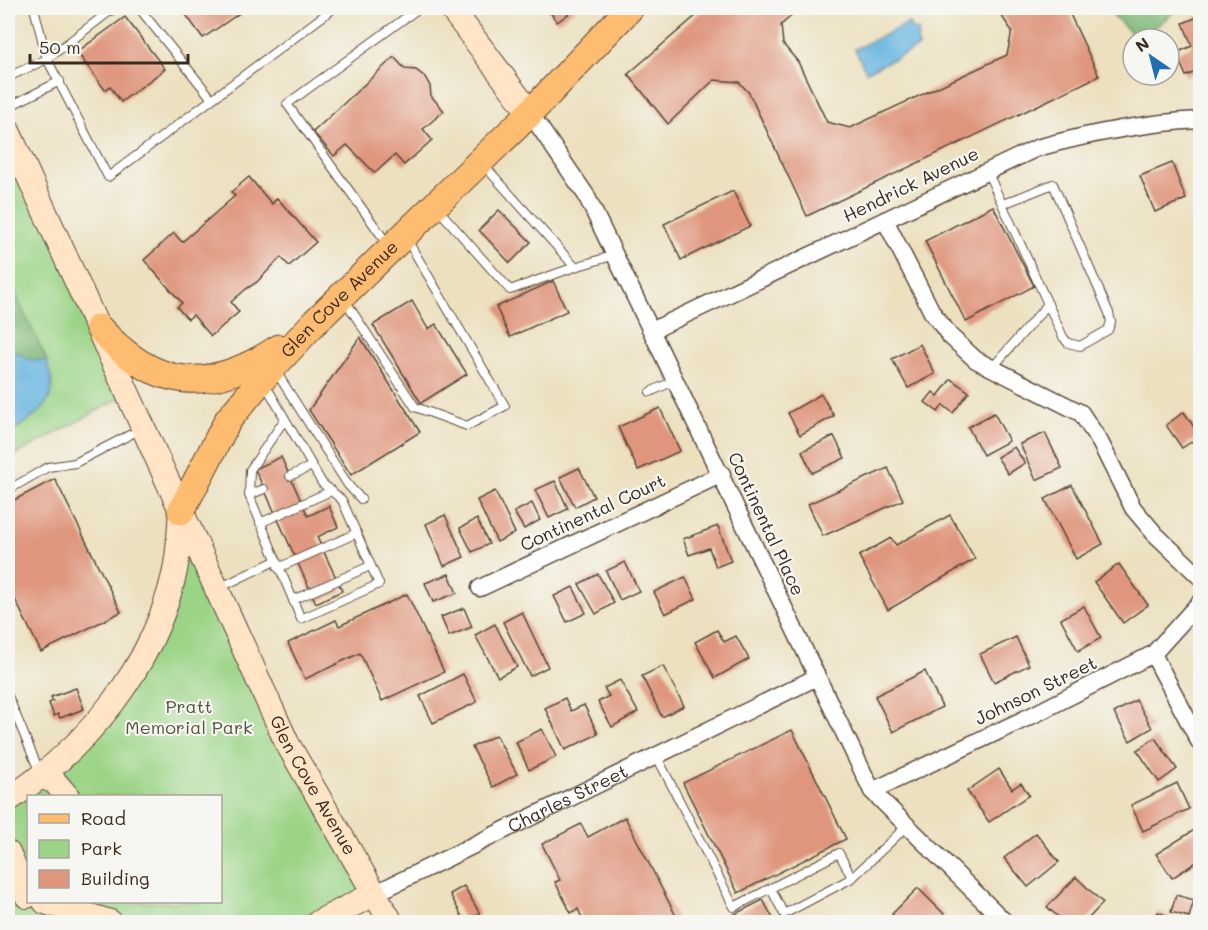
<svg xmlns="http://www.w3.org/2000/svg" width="1208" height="930" viewBox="0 0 1208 930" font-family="Mali,sans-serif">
<rect width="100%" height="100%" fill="#f6f6f2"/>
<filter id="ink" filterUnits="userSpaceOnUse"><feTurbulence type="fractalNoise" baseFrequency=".0167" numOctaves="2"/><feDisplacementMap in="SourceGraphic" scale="12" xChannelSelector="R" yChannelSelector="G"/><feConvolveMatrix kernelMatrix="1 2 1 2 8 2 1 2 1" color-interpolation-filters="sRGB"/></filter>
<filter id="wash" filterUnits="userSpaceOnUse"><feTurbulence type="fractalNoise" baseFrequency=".008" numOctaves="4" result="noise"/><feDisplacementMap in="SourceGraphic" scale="24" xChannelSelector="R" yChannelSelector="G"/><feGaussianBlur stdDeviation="1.35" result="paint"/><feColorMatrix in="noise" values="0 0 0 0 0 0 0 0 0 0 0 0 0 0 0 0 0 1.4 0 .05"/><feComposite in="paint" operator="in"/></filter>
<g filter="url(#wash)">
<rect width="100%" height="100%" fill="#ece0bf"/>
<g fill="#9bd486" stroke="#6b7f52" stroke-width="1.5" fill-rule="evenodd">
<polygon points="8,141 124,396 8,459"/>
<path d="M 181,515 L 374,890 L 309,922 L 8,922 L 8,799 L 67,753 L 151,626 ZM 28,796 L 220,796 L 220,902 L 28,902 Z"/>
</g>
<g fill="#7cb673" stroke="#5c7048" stroke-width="1.5">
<polygon points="1112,8 1179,8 1141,39 1137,39 1113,15"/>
<polygon points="8,279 47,361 26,359 20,353 8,351"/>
</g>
<g fill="#65b4e0" stroke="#506f7f" stroke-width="1.5">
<polygon points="909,23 911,29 919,31 917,41 919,47 866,72 855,49"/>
<path d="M 8,351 L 20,353 L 27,359 L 47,361 C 48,370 55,385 51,394 C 45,412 24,425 8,432 Z"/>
</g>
<g id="blocks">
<g fill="#df967d">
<polygon points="181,8 247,8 203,38"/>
<polygon points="547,8 577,8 557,22"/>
<polygon points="705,8 800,8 781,25 783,44 798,62 827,122 850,128 1007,55 1012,31 996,8 1067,8 1099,76 807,216 749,93 739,82 714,80 668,124 628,74"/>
<polygon points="1200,16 1200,70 1186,76 1176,53 1192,46 1183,23"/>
<polygon points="125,17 165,69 121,102 110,86 105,90 77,52"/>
<polygon points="394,57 405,69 416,70 425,77 430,86 431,96 444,111 423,129 432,140 404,165 395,155 375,173 347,145 334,156 313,132"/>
<polygon points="1172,163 1186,199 1155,212 1140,176"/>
<polygon points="249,177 272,204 277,198 316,242 289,266 281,257 257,282 246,289 231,302 239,312 211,336 193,315 188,319 182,313 177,307 182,303 144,260 174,233 182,242 235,196 231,192"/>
<polygon points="733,191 750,226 681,260 664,224"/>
<polygon points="993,206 1034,286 966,322 925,241"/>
<polygon points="499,210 531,242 510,263 479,230"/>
<polygon points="553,281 567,311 510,337 496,307"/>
<polygon points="412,301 428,329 436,324 467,374 421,403 373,325"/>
<polygon points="360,337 420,432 351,475 309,410"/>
<polygon points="920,344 935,374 908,388 892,359"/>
<polygon points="951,379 969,392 953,413 943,405 938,412 925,402 933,392 938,396"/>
<polygon points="821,394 834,416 800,435 788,413"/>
<polygon points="660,408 680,451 638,470 618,427"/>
<polygon points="1184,412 1200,436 1182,448 1166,425"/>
<polygon points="994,413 1009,441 983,455 968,427"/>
<polygon points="1045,433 1062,468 1036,480 1020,444"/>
<polygon points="834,436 845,458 812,473 802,451"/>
<polygon points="1014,447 1025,463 1008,474 997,457"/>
<polygon points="281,457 308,516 329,506 338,527 317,537 342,591 316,603 255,469"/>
<polygon points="579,468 594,497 575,507 560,477"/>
<polygon points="888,468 903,500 823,536 808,504"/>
<polygon points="55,479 121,612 41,652 8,585 8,503"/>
<polygon points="555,481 568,509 549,518 535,490"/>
<polygon points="1072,485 1103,544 1076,559 1045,499"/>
<polygon points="495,491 515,533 497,542 477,500"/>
<polygon points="532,503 540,520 524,529 514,512"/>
<polygon points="445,515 464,557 444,566 426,524"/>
<polygon points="950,515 975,559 888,610 859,556 891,538 896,545"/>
<polygon points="477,519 489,544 472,552 460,528"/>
<polygon points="718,526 731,561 716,567 709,548 689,555 683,539"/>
<polygon points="625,562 639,591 620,600 606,571"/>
<polygon points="1119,564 1148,605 1123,623 1094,582"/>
<polygon points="449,574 457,593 433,602 425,583"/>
<polygon points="598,574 614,603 596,614 579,584"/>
<polygon points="685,577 696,599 665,614 654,592"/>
<polygon points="573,587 586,613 567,622 554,596"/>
<polygon points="407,594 444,672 382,701 360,653 305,679 288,643 336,620 339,626"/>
<polygon points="1084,606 1101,638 1078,651 1061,619"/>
<polygon points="464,608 472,627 449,636 441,617"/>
<polygon points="522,612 548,667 530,676 503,622"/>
<polygon points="495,624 517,667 498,677 475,635"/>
<polygon points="717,630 724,642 736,636 749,659 715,678 695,642"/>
<polygon points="1016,637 1029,665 994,682 980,654"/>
<polygon points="663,666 684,706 662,717 642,676"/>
<polygon points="925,671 942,707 893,732 875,696"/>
<polygon points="463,674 477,702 433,723 420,696"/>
<polygon points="620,680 638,712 612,727 598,702 609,696 604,688"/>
<polygon points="76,688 84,709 60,718 58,714 54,716 49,703 53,701 51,697"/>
<polygon points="565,698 571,711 584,705 598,734 565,750 545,708"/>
<polygon points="1136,700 1152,728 1130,741 1114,713"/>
<polygon points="542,729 556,757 529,770 516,742"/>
<polygon points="792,730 846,839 738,893 683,783"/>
<polygon points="496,735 517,774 493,787 472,747"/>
<polygon points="1155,738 1177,769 1159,782 1137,750"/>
<polygon points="999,769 1012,789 1021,783 1029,795 989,822 967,791"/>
<polygon points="1177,783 1189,809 1143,831 1131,805"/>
<polygon points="625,817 679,922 584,922 578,909 571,913 555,882 560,880 542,844 581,824 588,837"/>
<polygon points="1199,827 1200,860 1172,878 1156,854"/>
<polygon points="1036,833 1059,862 1028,887 1004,858"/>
<polygon points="1076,877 1103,903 1085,922 1064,922 1047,907"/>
<polygon points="464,886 480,914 465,922 450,894"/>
<polygon points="918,888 946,916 939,922 900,922 892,914"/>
<polygon points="1176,895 1194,900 1189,917 1171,912"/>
<polygon points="763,900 775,922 719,922"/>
<polygon points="1158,912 1182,922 1154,922"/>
</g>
</g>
</g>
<g filter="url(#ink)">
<use href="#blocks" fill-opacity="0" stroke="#564536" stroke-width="1.5"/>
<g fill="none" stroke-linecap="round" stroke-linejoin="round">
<g stroke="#564536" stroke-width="10">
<g id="lane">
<polyline points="34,8 47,59 108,177 334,8"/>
<polyline points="139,8 212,99"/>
<polyline points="8,77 47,59 114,8"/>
<polyline points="8,107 60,81"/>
<polyline points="987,171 1063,337 1068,343 1080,346 1108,330 1111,322 1109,313 1053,184 1003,204"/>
<polyline points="437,208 510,290 575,267 483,164"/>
<polyline points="389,246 287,104 419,8"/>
<polyline points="575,267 615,255"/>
<polyline points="344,299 415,407 467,426 505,406 406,238"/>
<polyline points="992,368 1048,304"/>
<polyline points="275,370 348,485 361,499"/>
<polyline points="265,384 322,483 342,500 379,584 301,619 249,495 250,470 285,419"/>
<polyline points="650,392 676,380"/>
<polyline points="290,476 312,466"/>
<polyline points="8,490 48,467 75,463 141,429"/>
<polyline points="249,495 264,489"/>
<polyline points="260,523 331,491"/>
<polyline points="278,568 357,533"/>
<polyline points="219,588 275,561"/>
<polyline points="293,600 370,566"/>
<polyline points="8,696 40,773"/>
<polyline points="656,755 734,907 839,853 852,878 907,826"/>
<polyline points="771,889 784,914 852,878"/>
</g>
</g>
<g stroke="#564536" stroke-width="19">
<g id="street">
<polyline points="530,113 586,195 872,791 1005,922"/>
<polyline points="885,220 932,312 950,336 976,360 1081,413 1100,442 1133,508 1155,534 1200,577"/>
<path d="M 653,330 L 1037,148 C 1091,133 1144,123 1200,120"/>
<polyline points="480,588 722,474"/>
<polyline points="1153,654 1200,743"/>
<polyline points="872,791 1033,715 1153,654 1200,602"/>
<path id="s1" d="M 374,894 L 817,677"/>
</g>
</g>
<g stroke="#564536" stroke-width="26">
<g id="secondary">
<polyline points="451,8 530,113"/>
<path id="s2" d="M 8,131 L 287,743 L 391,922"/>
<polyline points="42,777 54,781 67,796"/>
<path d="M 8,800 C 87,747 152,669 174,575 C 179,554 179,532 181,511"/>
<polyline points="8,853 27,896"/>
<polyline points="45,902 110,922"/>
<polyline points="319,922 374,894"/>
</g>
</g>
<g stroke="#564536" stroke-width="29">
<g id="primary">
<path d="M 99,328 C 156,391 209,394 279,348"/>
<path id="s3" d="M 181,511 L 228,420 L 262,379 L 314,323 L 530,113 L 630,8"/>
</g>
</g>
<use href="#lane" stroke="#fff" stroke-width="8"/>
<use href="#street" stroke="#fff" stroke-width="16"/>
<use href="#secondary" stroke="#ffe4c6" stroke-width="24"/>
<use href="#primary" stroke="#febc70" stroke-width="27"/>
</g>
</g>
<g text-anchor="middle" stroke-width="4.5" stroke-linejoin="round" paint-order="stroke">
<g font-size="18" fill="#3b2a1e" stroke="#f6f6f2">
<text transform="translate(911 185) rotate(-26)" y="6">Hendrick Avenue</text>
<text dy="6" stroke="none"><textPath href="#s3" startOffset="267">Glen Cove Avenue</textPath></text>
<text transform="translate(593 513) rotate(-25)" y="6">Continental Court</text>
<text transform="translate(766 524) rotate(65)" y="6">Continental Place</text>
<text transform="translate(1036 691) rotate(-26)" y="6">Johnson Street</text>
<text dy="6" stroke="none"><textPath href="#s2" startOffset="722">Glen Cove Avenue</textPath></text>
<text dy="6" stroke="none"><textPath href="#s1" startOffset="216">Charles Street</textPath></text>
</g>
<g font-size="18" fill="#535438" stroke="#f6f6f2">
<text x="189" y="713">Pratt<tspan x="189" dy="21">Memorial Park</tspan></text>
</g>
</g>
<rect width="1208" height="930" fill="none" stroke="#f6f6f2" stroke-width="30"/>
<rect x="27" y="795" width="195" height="108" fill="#f6f6f2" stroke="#aba49d" stroke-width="1.5"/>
<rect x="39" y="814" width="30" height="9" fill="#febc70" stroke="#aba49d" stroke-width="1.5"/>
<text x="81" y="825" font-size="18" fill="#3b2a1e">Road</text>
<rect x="39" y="840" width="30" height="18" fill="#9bd486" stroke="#aba49d" stroke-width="1.5"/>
<text x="81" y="855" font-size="18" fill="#3b2a1e">Park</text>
<rect x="39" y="870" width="30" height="18" fill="#df967d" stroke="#aba49d" stroke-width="1.5"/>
<text x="81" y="885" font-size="18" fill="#3b2a1e">Building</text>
<g transform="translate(1151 57) rotate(325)"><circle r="28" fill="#f6f6f2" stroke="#aba49d" stroke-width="1.5"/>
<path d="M0-4.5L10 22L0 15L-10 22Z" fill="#1f6fb2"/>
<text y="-9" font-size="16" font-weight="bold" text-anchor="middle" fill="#3b2a1e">N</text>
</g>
<path d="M30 54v9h158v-9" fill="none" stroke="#3b2a1e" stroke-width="3"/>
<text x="39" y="54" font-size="18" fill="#3b2a1e" stroke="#f6f6f2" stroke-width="4.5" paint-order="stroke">50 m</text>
</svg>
